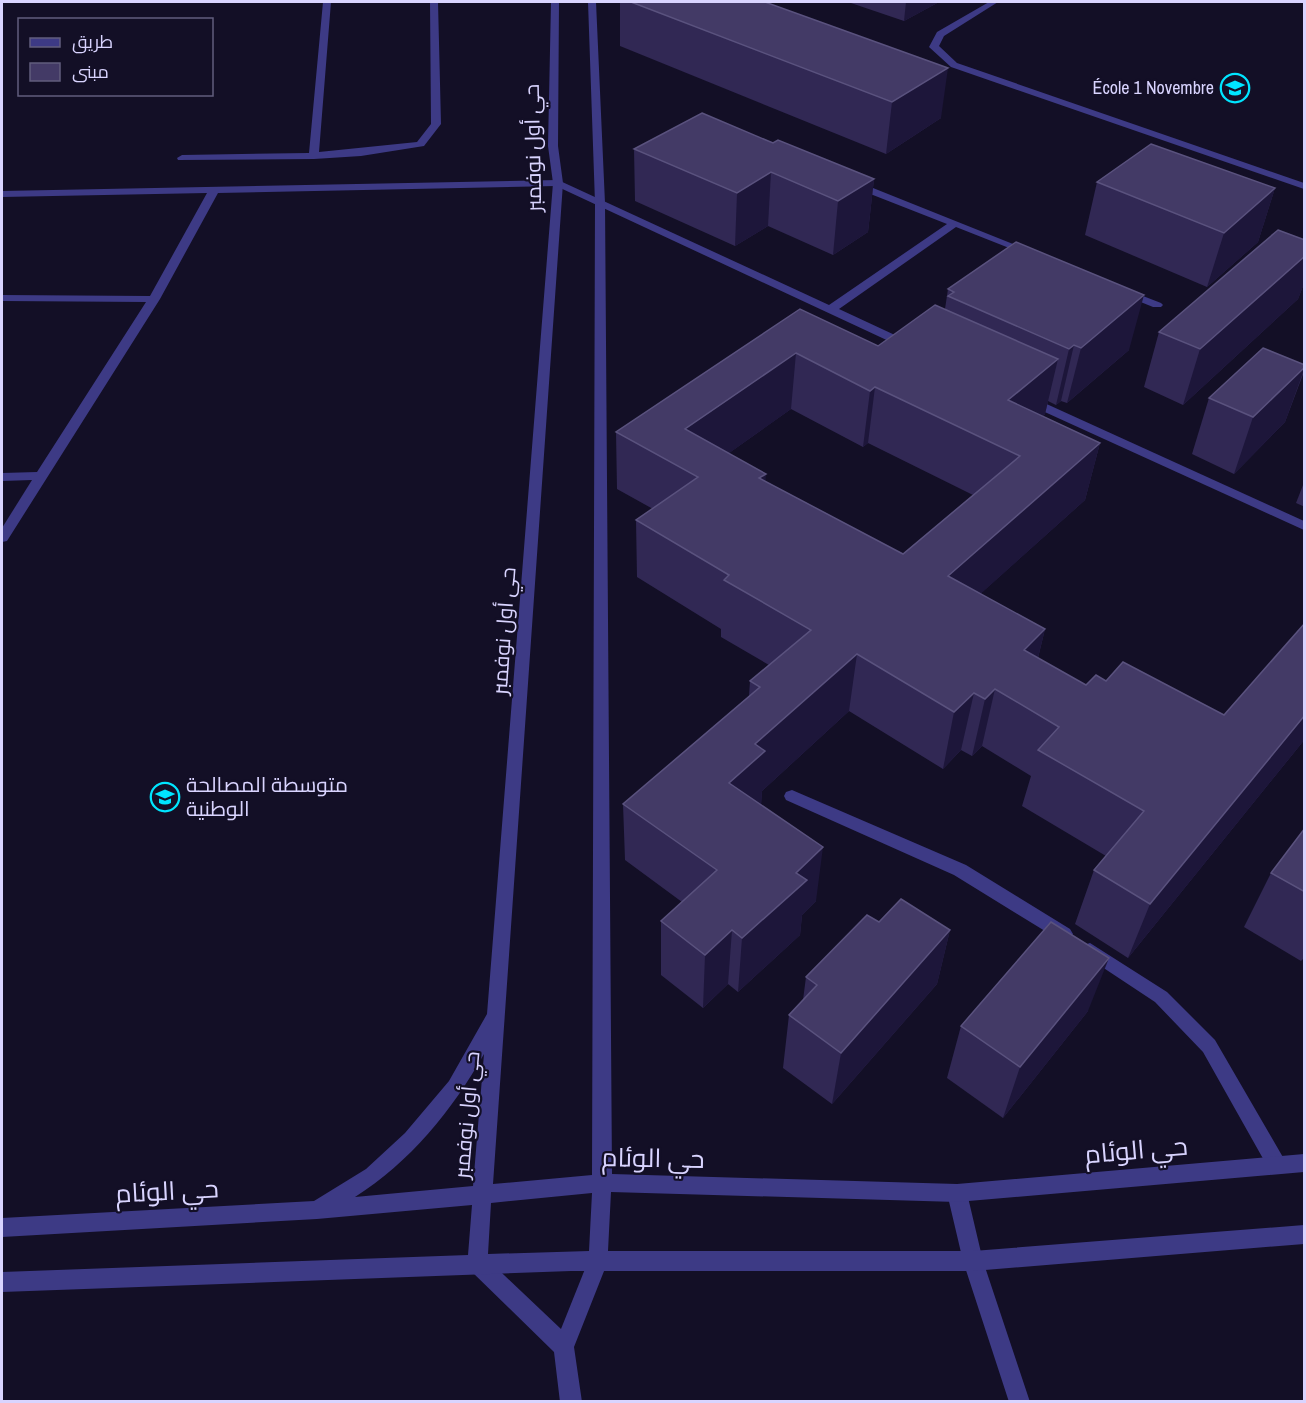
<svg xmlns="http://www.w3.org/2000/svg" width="1306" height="1403" viewBox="0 0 1306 1403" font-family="'Archivo Narrow',Cairo,sans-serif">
<rect width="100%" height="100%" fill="#130f26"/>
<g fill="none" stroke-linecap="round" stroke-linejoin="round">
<polygon fill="#3d3a85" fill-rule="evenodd" points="323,2 331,2 319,152 417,142 431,124 430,2 438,2 441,124 424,146 361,156 314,159 178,160 177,158 182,155 309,153"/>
<g fill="#3d3a85" fill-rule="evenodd">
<polygon points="989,2 998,2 944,36 939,46 957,63 1304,183 1304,189 951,67 929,47 937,32"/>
<polygon points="558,180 829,305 947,224 850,186 850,182 858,182 1033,252 1024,254 956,227 839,309 912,343 912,349 908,350 556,186 218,193 160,299 7,541 2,542 2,528 32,480 2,481 2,473 37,472 146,302 2,301 2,295 150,296 207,193 2,197 2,191"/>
<polygon points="1125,289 1161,303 1163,305 1161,307 1153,307 1121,294 1121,290"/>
<polygon points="1029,396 1304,521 1304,530 1025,403 1025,397"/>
<polygon points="792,790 966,865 1070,929 1073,934 1070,939 1064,941 1058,939 954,875 786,800 784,796 786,792"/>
<polygon points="1090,943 1167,992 1215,1040 1284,1159 1287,1165 1284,1171 1277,1174 1270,1171 1203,1052 1155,1002 1084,955 1081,950 1084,945"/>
<polygon points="957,1184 964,1186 967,1193 983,1261 1030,1402 1009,1402 963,1261 947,1193 950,1186"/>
<polygon points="598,1251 605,1254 608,1261 574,1347 582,1402 560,1402 554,1352 470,1270 467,1263 470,1256 477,1253 484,1256 561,1329 591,1254"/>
</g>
<path fill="#3d3a85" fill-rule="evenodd" d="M 551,2 L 559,2 L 558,146 L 563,183 L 493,1184 L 592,1175 L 595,203 L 588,2 L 596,2 L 605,203 L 612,1174 L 957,1184 L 1304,1154 L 1304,1172 L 957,1202 L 611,1192 L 608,1251 L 973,1251 L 1304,1225 L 1304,1244 L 973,1271 L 571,1271 L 2,1292 L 2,1272 L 468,1255 L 472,1205 L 317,1219 L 2,1237 L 2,1218 L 314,1201 L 366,1169 L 405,1133 L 449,1081 L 487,1014 L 553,183 L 548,146 ZM 484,1054 L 473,1186 L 355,1197 C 410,1162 452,1111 484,1054 ZM 592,1193 L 589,1251 L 488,1254 L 491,1203 Z"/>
</g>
<g fill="#312854" fill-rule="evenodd">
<polygon points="620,2 765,2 941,118 886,154 620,46"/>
<polygon points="848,2 939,2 904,21"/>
<polygon points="773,143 874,179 868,232 833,255 768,226 735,246 635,201 634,149"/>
<polygon points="1097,182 1275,188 1258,242 1207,287 1085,235"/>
<polygon points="1305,240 1305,281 1298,299 1183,405 1144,387 1159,332"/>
<path d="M 948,289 L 1129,350 L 1067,403 L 1061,401 L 1056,405 L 1048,401 L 1045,414 L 1043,416 L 1100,443 L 1085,500 L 980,594 L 1045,629 L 1038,658 L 1086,685 L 1106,681 L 1224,715 L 1305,623 L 1305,739 L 1128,958 L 1075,924 L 1094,870 L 1106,856 L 1022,806 L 1031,776 L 982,746 L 972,756 L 961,750 L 943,769 L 849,711 L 762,791 L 761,804 L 816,901 L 802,915 L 800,935 L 738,992 L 728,984 L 703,1008 L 661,975 L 661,921 L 682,902 L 625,860 L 623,804 L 749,696 L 750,681 L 769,665 L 721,637 L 721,629 L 637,577 L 636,520 L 653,509 L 617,489 L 616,432 L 800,309 L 878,346 L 945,309 ZM 791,409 L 863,447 L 868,443 L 973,495 L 903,554 L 765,481 L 729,453 Z"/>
<polygon points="1305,365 1305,369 1285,422 1234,474 1192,454 1209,398"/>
<polygon points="1305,480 1305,507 1296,503"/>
<polygon points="1305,828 1305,957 1301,961 1244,927 1271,873"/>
<polygon points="879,922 950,930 937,984 832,1104 783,1068 789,1015 803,1000 806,977"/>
<polygon points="1088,1011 1003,1118 947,1078 961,1026"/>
</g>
<g fill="#1d163a">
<polygon points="906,2 939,2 904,21"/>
<polygon points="948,68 941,118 886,154 892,102"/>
<polygon points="771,172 768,226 735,246 737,193"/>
<polygon points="874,179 868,232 833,255 838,201"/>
<polygon points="1275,188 1258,242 1207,287 1224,233"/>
<polygon points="1305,256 1305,281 1298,299 1183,405 1200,349"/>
<polygon points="1144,295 1129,350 1067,403 1081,348"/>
<polygon points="1074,345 1061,401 1056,405 1069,349"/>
<polygon points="796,353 791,409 697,476 685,429"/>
<polygon points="1058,359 1045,414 1005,449 1008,400"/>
<polygon points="1305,367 1285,422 1234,474 1253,417"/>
<polygon points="875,387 868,443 863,447 870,391"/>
<polygon points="1100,443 1085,500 937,633 948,576"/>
<polygon points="766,474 762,530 759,478"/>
<polygon points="1045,629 1031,686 1024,650"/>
<polygon points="857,654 849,711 762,791 761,807 729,783 755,744"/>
<polygon points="995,689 982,746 972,756 985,699"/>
<polygon points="974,693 961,750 943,769 954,712"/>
<polygon points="1305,715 1305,739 1128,958 1150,904"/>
<polygon points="823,847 816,901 802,915 800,935 738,992 742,938 796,873"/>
<polygon points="732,930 728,984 703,1008 705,955"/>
<polygon points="950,930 937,984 832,1104 841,1053"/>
<polygon points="1109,958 1088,1011 1003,1118 1020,1067"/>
</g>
<g fill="#433a66" stroke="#5a527e" stroke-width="1.5" fill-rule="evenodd">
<polygon points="631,2 765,2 948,68 892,102"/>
<polygon points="702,113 773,143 778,140 874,179 838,201 771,172 737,193 634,149"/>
<polygon points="1151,144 1275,188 1224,233 1097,182"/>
<polygon points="1278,230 1305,240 1305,256 1200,349 1159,332"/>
<polygon points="1016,242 1144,295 1081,348 1074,345 1069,349 948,296 954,292 948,289"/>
<path d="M 935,305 L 1058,359 L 1008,400 L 1100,443 L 948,576 L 1045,629 L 1024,650 L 1086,685 L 1096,675 L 1106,681 L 1123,662 L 1224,715 L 1305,623 L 1305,715 L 1150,904 L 1094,870 L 1144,811 L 1038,750 L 1059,727 L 995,689 L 985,699 L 974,693 L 954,712 L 857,654 L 755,744 L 765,751 L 729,783 L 823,847 L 796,873 L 807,880 L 742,938 L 732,930 L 705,955 L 661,921 L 717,870 L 623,804 L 760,687 L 750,681 L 811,630 L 724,580 L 729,575 L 636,520 L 698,477 L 616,432 L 800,309 L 878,346 ZM 796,353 L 870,391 L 875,387 L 1020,456 L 903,554 L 759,478 L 766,474 L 685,429 Z"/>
<polygon points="1263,348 1305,365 1305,367 1253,417 1209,398"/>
<polygon points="1305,828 1305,892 1271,873"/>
<polygon points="901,899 950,930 841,1053 789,1015 817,985 806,977 867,915 879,922"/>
<polygon points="1051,922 1109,958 1020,1067 961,1026"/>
</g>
<defs>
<g id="school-ring" transform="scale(1.5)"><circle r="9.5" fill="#130f26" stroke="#00e5ff" stroke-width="1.5"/><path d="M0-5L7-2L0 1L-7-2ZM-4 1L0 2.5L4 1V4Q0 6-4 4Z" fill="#00e5ff"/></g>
</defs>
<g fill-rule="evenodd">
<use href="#school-ring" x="1235" y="88"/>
<use href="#school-ring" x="165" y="797"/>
</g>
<g text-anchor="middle" stroke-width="4.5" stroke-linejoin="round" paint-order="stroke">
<g font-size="18" fill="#d9d4ff" stroke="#130f26" text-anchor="end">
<text x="1214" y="94">École 1 Novembre</text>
</g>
<g font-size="21" fill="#d9d4ff" stroke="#130f26">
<text transform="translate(533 148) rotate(-91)" y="7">حي أول نوفمبر</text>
<text transform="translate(504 631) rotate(-86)" y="7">حي أول نوفمبر</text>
<text transform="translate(467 1115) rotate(-85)" y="7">حي أول نوفمبر</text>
</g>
<g font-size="21" fill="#d9d4ff" stroke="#130f26" text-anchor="start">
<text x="186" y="792">متوسطة المصالحة<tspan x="186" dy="24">الوطنية</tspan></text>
</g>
<g font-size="26" fill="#d9d4ff" stroke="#130f26">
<text transform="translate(1136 1150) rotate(-5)" y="9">حي الوئام</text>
<text transform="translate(653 1158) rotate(1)" y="9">حي الوئام</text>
<text transform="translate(167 1191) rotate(-3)" y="9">حي الوئام</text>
</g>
</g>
<rect width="1306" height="1403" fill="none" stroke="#d9d4ff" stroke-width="6"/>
<rect x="18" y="18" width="195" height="78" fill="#130f26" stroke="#625e7d" stroke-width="1.5"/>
<rect x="30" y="38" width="30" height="9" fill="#3d3a85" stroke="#625e7d" stroke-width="1.5"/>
<text x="72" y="48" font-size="18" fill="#d9d4ff">طريق</text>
<rect x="30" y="63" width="30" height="18" fill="#433a66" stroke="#625e7d" stroke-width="1.5"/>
<text x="72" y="78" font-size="18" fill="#d9d4ff">مبنى</text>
</svg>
